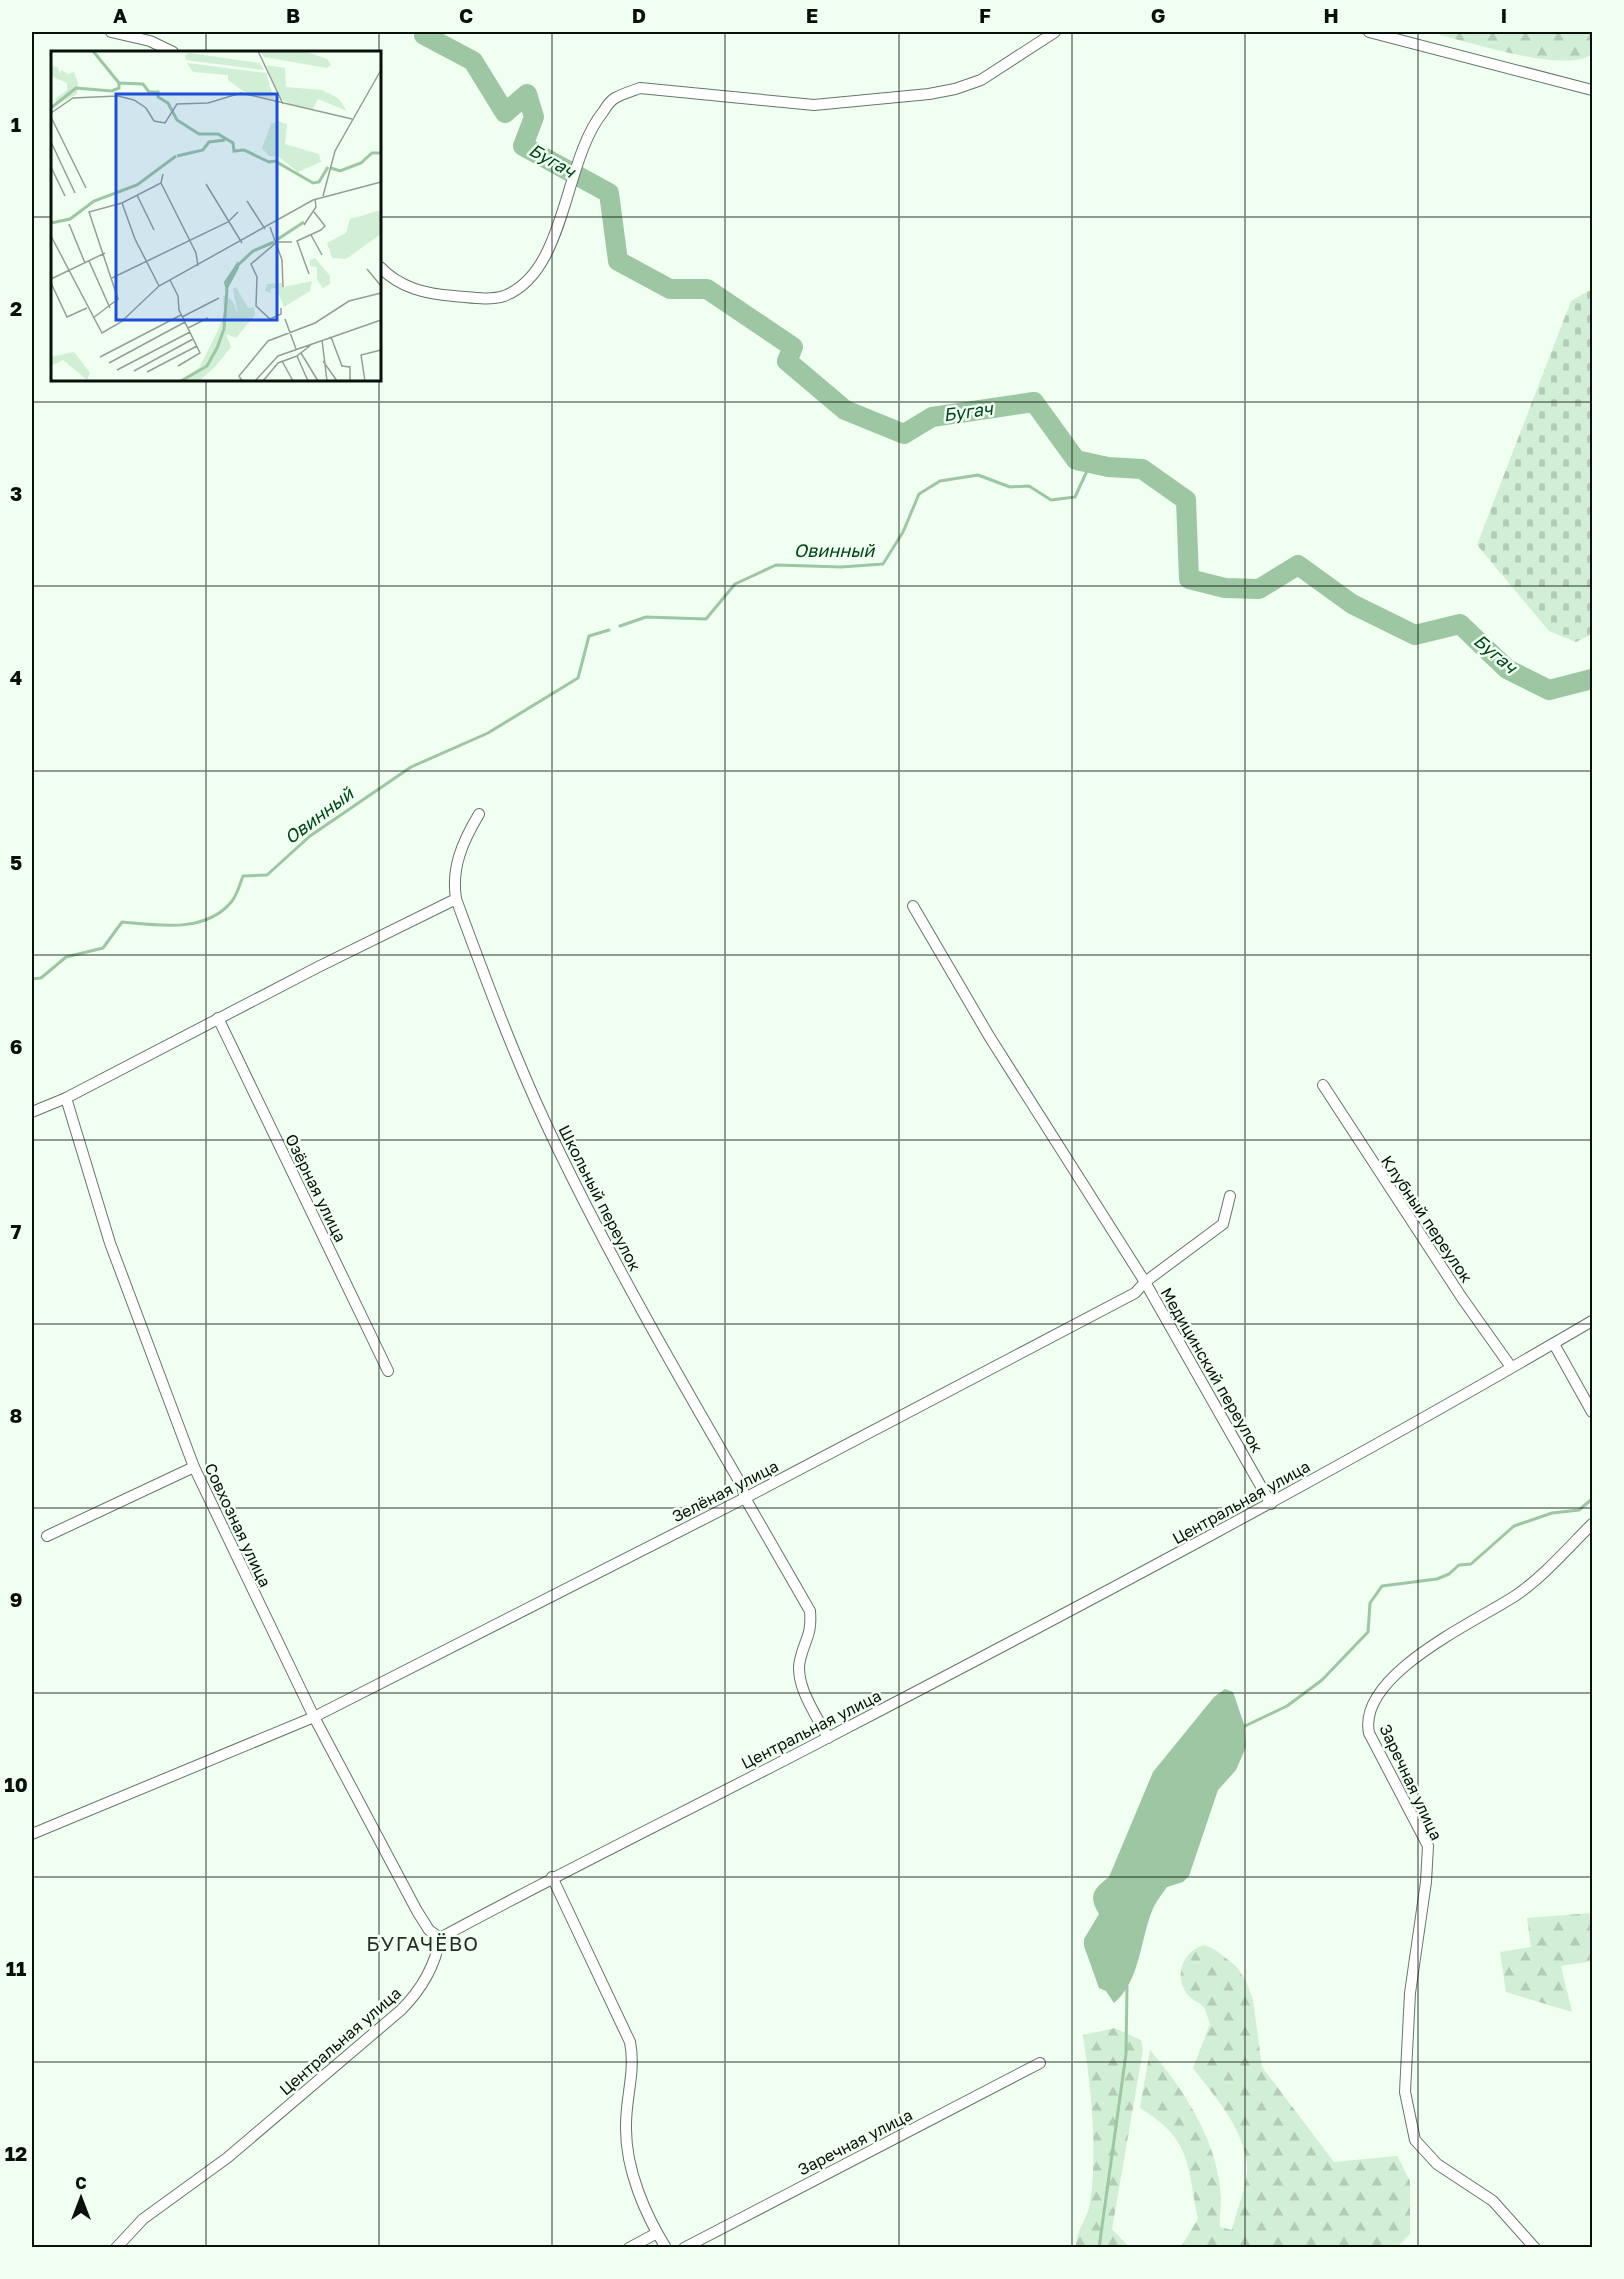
<svg xmlns="http://www.w3.org/2000/svg" width="1624" height="2279" viewBox="0 0 1624 2279" font-family="'Golos Text',sans-serif">
<defs>
<pattern id="forest-firs" width="22" height="20" patternUnits="userSpaceOnUse" patternTransform="scale(1.5)"><rect width="22" height="20" fill="#d1efd5"/><path d="M5 1l3.5 6h-7zM16 11l3.5 6h-7z" fill="#b2ccb6"/></pattern>
<pattern id="cemetery-stones" width="16" height="16" patternUnits="userSpaceOnUse" patternTransform="scale(1.5)"><rect width="16" height="16" fill="#d1efd5"/><path d="M2 7V4a2 2 0 0 1 4 0v3zM10 15v-3a2 2 0 0 1 4 0v3z" fill="#b2ccb6"/></pattern>
</defs>
<rect width="100%" height="100%" fill="#f0fff2"/>
<g fill="url(#forest-firs)">
<path d="M 1430,32 L 1592,32 L 1592,54 C 1567,75 1462,40 1430,32 Z"/>
<polygon points="1592,1913 1592,1961 1561,1966 1572,2012 1506,1992 1500,1952 1531,1947 1527,1918"/>
<path d="M 1204,1945 L 1214,1949 L 1236,1966 L 1246,1981 L 1253,2000 L 1262,2067 L 1334,2162 L 1397,2156 L 1410,2181 L 1410,2234 L 1397,2247 L 1181,2247 L 1198,2219 C 1187,2164 1192,2140 1140,2108 L 1150,2050 C 1185,2091 1219,2143 1221,2199 C 1221,2208 1219,2218 1220,2227 L 1232,2230 C 1236,2213 1248,2182 1247,2166 C 1244,2128 1215,2097 1193,2068 L 1210,2024 C 1208,2019 1206,2010 1203,2006 C 1200,2003 1194,2001 1191,1998 C 1172,1980 1181,1952 1204,1945 Z"/>
<path d="M 1115,2028 L 1141,2040 L 1143,2050 L 1112,2229 L 1129,2247 L 1076,2247 C 1075,2231 1088,2219 1090,2203 C 1098,2149 1091,2089 1083,2035 Z"/>
</g>
<polygon fill="url(#cemetery-stones)" points="1592,289 1592,634 1576,642 1549,631 1477,545 1571,301"/>
<path fill="#9cc7a2" d="M 1225,1689 L 1233,1692 L 1245,1727 L 1246,1747 L 1236,1770 L 1218,1790 L 1189,1876 L 1183,1882 L 1167,1887 C 1162,1894 1155,1903 1152,1911 C 1140,1941 1140,1981 1114,2003 L 1106,1991 L 1099,1988 L 1084,1946 L 1084,1939 L 1099,1914 C 1088,1896 1093,1889 1109,1877 L 1153,1772 L 1214,1697 Z"/>
<g fill="none" stroke-linecap="round" stroke-linejoin="round">
<g stroke="#9cc7a2" stroke-width="3">
<polyline points="620,626 646,617 706,619 735,584 776,565 841,567 883,564 903,532 919,494 940,481 978,475 1010,487 1029,486 1051,500 1075,497 1087,471 1108,467"/>
<path d="M 32,979 L 41,978 L 66,957 L 103,948 L 122,922 C 157,925 206,934 232,901 C 237,895 240,884 243,876 L 267,875 L 310,836 L 411,767 L 488,733 L 578,678 L 589,636 L 609,630"/>
<polyline points="1243,1727 1287,1706 1322,1680 1368,1632 1370,1603 1382,1586 1437,1579 1449,1574 1459,1565 1471,1564 1514,1526 1552,1513 1579,1510 1592,1499"/>
<polyline points="1099,2248 1126,2054 1127,1986"/>
</g>
<polyline stroke="#9cc7a2" stroke-width="20" points="424,32 424,35 473,61 505,113 527,94 534,117 523,146 609,193 618,261 670,289 707,289 793,347 787,361 845,410 904,434 932,417 1034,402 1076,460 1108,467 1142,469 1186,500 1189,579 1225,588 1259,589 1298,565 1352,604 1415,635 1460,624 1507,669 1549,690 1592,679"/>
<g stroke="#637866" stroke-width="12">
<g id="minor">
<polyline points="111,32 150,41 173,52"/>
<polyline points="1369,32 1592,90"/>
<path d="M 380,267 C 400,288 426,294 454,296 C 469,297 489,301 504,296 C 567,272 563,161 603,112 C 606,107 610,101 615,98 C 622,94 632,91 640,88 L 814,105 L 929,94 L 955,89 L 981,80 L 1055,32"/>
<path d="M 456,899 C 487,983 518,1067 557,1147 C 613,1263 677,1374 742,1486 L 745,1498 L 810,1611 C 812,1636 805,1638 800,1660 C 794,1685 817,1716 828,1738"/>
<polyline points="913,906 989,1036 1145,1282 1271,1504"/>
<polyline points="218,1018 388,1371"/>
<polyline points="1323,1085 1462,1298 1511,1367"/>
<polyline points="66,1098 110,1243 194,1467 314,1717 417,1911 429,1930 440,1938"/>
<path d="M 32,1112 L 66,1098 L 318,967 L 456,899 C 451,867 463,841 479,814"/>
<polyline points="1554,1344 1592,1412"/>
<polyline points="47,1536 194,1467"/>
<polyline points="32,1834 314,1717 745,1498 1135,1293 1145,1282 1223,1224 1230,1196"/>
<path d="M 552,1877 L 630,2042 C 636,2072 625,2099 626,2129 C 626,2170 645,2214 666,2248"/>
<path d="M 116,2248 L 143,2219 L 227,2158 L 401,2010 C 421,1990 435,1967 440,1938 C 569,1868 701,1804 831,1736 C 1087,1603 1343,1467 1592,1321"/>
<polyline points="629,2248 657,2233"/>
<polyline points="684,2248 1040,2063"/>
<path d="M 1535,2248 L 1493,2201 L 1437,2164 L 1415,2140 L 1405,2092 L 1410,1993 L 1426,1882 L 1428,1846 L 1369,1733 C 1357,1675 1475,1622 1515,1596 C 1543,1577 1568,1548 1592,1524"/>
</g>
</g>
<use href="#minor" stroke="#fff" stroke-width="10"/>
</g>
<path fill="none" stroke="#081009" stroke-width="1.5" stroke-opacity="0.55" d="M 206,32 L 206,52M 379,32 L 379,52M 552,32 L 552,2248M 725,32 L 725,2248M 899,32 L 899,2248M 1072,32 L 1072,2248M 1245,32 L 1245,2248M 1418,32 L 1418,2248M 32,217 L 52,217M 380,217 L 1592,217M 206,380 L 206,2248M 379,380 L 379,2248M 32,402 L 1592,402M 32,586 L 1592,586M 32,771 L 1592,771M 32,955 L 1592,955M 32,1140 L 1592,1140M 32,1324 L 1592,1324M 32,1508 L 1592,1508M 32,1693 L 1592,1693M 32,1877 L 1592,1877M 32,2062 L 1592,2062"/>
<g text-anchor="middle" stroke-width="5" stroke-linejoin="round" paint-order="stroke">
<g font-size="16" fill="#081009" stroke="#f0fff2">
<text transform="translate(316 1188) rotate(64)" y="6">Озёрная улица</text>
<text transform="translate(600 1198) rotate(63)" y="6">Школьный переулок</text>
<text transform="translate(1427 1219) rotate(56)" y="6">Клубный переулок</text>
<text transform="translate(1212 1370) rotate(60)" y="6">Медицинский переулок</text>
<text transform="translate(725 1491) rotate(-27)" y="6">Зелёная улица</text>
<text transform="translate(1241 1502) rotate(-29)" y="6">Центральная улица</text>
<text transform="translate(238 1525) rotate(65)" y="6">Совхозная улица</text>
<text transform="translate(811 1729) rotate(-27)" y="6">Центральная улица</text>
<text transform="translate(1411 1782) rotate(65)" y="6">Заречная улица</text>
<text transform="translate(340 2041) rotate(-41)" y="6">Центральная улица</text>
<text transform="translate(855 2142) rotate(-27)" y="6">Заречная улица</text>
</g>
<g font-size="18" font-style="italic" fill="#00471a" stroke="#f0fff2">
<text transform="translate(552 161) rotate(30)" y="6">Бугач</text>
<text transform="translate(968 412) rotate(-8)" y="6">Бугач</text>
<text x="834" y="557">Овинный</text>
<text transform="translate(1495 654) rotate(40)" y="6">Бугач</text>
<text transform="translate(319 816) rotate(-37)" y="6">Овинный</text>
</g>
<g font-size="20" letter-spacing="1.5" fill="#1e3121" stroke="#f0fff2">
<text x="423" y="1951">БУГАЧЁВО</text>
</g>
</g>
<g transform="translate(51 51)">
<rect width="330" height="330" fill="#f0fff2"/>
<path d="M 209,0 L 253,0 L 276,8 L 280,14 L 276,17 L 213,6 ZM 138,2 L 208,12 L 213,19 L 135,9 L 134,4 ZM 136,12 L 215,22 L 223,48 L 198,44 L 177,29 L 177,24 L 142,21 ZM 0,14 L 7,17 L 9,23 L 10,19 L 17,23 L 23,21 L 27,32 L 26,43 L 7,53 L 4,48 L 16,39 L 16,32 L 0,25 ZM 215,14 L 234,17 L 235,36 L 271,39 L 287,47 L 296,60 L 267,48 L 262,58 L 239,54 L 228,46 ZM 330,159 L 330,183 L 295,208 L 281,207 L 276,192 L 295,182 L 299,168 ZM 264,207 L 279,225 L 279,233 L 272,237 L 266,229 L 266,216 L 259,215 L 259,209 ZM 261,230 L 259,240 L 233,256 L 225,237 L 220,238 L 220,242 L 214,240 L 216,233 L 231,232 L 232,236 ZM 185,236 L 197,257 L 203,256 L 204,264 L 185,287 L 175,283 L 180,296 L 164,316 L 149,329 L 138,330 L 136,325 L 148,317 L 167,279 L 173,261 L 172,244 L 181,249 L 187,263 L 182,238 ZM 23,301 L 39,322 L 36,329 L 12,309 L 0,315 L 0,306 Z" fill="#d1efd5"/>
<path d="M 226,70 L 236,73 L 234,93 L 268,103 L 270,111 L 247,121 L 228,106 L 218,105 L 211,97 L 220,73 Z" fill="#d1efd5"/>
<path d="M 187,210 L 188,217 L 175,241 L 173,231 Z" fill="#9cc7a2"/>
<path fill="none" stroke="#9cc7a2" stroke-width="3" d="M 42,0 L 68,32 L 92,33 L 98,41 L 107,41 L 107,46 L 117,52 L 126,69 L 148,83 L 167,83 L 182,92 L 183,100 L 193,99 L 218,111 L 224,110 L 262,132 L 268,131 L 277,116M 0,57 L 25,37 L 61,40 L 68,37 L 68,32M 126,105 L 152,99 L 158,91 L 174,89M 280,117 L 289,120 L 310,112 L 321,102 L 330,102M 0,172 L 19,168 L 43,150 L 86,134 L 125,105M 227,188 L 253,171M 186,215 L 202,200 L 223,191M 130,330 L 156,315 L 166,297 L 173,278 L 176,238"/>
<path fill="none" stroke="#939f95" stroke-width="1.5" d="M 207,0 L 232,53M 0,62 L 22,47 L 67,45 L 83,49 L 95,57 L 103,70 L 114,72 L 126,53 L 157,52 L 190,42 L 301,68M 0,66 L 35,137M 0,91 L 24,142M 0,116 L 14,145M 110,132 L 145,202 L 147,215M 155,133 L 191,192M 86,144 L 103,179M 272,145 L 284,100 L 330,19M 196,150 L 214,178M 71,152 L 84,188 L 108,235M 263,161 L 274,175 L 270,179M 18,173 L 34,212M 253,174 L 265,156 L 264,148M 219,176 L 231,209 L 232,236M 260,184 L 271,204M 0,185 L 51,282 L 70,271 L 108,235 L 262,149 L 330,131M 38,210 L 59,257M 316,218 L 330,235M 258,223 L 246,190 L 270,179M 61,227 L 177,171 L 187,161M 0,228 L 54,202M 119,229 L 127,245 L 128,259 L 149,302 L 127,315M 0,232 L 16,266 L 36,257M 230,257 L 230,263 L 219,268 L 205,255 L 206,226 L 200,213 L 226,191 L 241,191M 131,266 L 168,247M 42,267 L 67,248 L 38,161 L 71,152 L 110,132 L 112,123M 234,268 L 245,298M 137,277 L 157,267M 280,286 L 291,315 L 299,316 L 299,330M 271,289 L 276,330M 250,302 L 267,330M 49,306 L 130,264M 231,310 L 242,330M 272,310 L 286,330M 58,312 L 134,271M 66,319 L 139,281M 83,320 L 142,288M 96,321 L 146,295M 191,330 L 188,325 L 217,290 L 264,272 L 298,250 L 330,242M 204,330 L 227,305 L 330,269M 212,330 L 227,312 L 246,305M 257,330 L 246,305 L 260,294M 314,330 L 310,304 L 330,299"/>
<path fill="#1d4ed8" fill-opacity="0.15" stroke="#1d4ed8" stroke-width="3" d="M 65,43 L 226,43 L 226,269 L 65,269 Z"/>
<rect width="330" height="330" fill="none" stroke="#081009" stroke-width="3"/>
</g>
<rect width="1624" height="2279" fill="none" stroke="#f0fff2" stroke-width="66"/>
<g transform="translate(81 2198)" stroke="#f0fff2" stroke-width="4.5" paint-order="stroke">
<path d="M0-4.5L10 22L0 15L-10 22Z" fill="#081009"/>
<text y="-9" font-size="16" font-weight="bold" text-anchor="middle" fill="#081009">С</text>
</g>
<rect x="33" y="33" width="1558" height="2213" fill="none" stroke="#081009" stroke-width="2"/>
<g font-size="20" text-anchor="middle" font-weight="bold" fill="#081009">
<text x="120" y="23">A</text>
<text x="293" y="23">B</text>
<text x="466" y="23">C</text>
<text x="639" y="23">D</text>
<text x="812" y="23">E</text>
<text x="985" y="23">F</text>
<text x="1158" y="23">G</text>
<text x="1331" y="23">H</text>
<text x="1504" y="23">I</text>
<text x="16" y="132">1</text>
<text x="16" y="316">2</text>
<text x="16" y="501">3</text>
<text x="16" y="685">4</text>
<text x="16" y="870">5</text>
<text x="16" y="1054">6</text>
<text x="16" y="1239">7</text>
<text x="16" y="1423">8</text>
<text x="16" y="1607">9</text>
<text x="16" y="1792">10</text>
<text x="16" y="1976">11</text>
<text x="16" y="2161">12</text>
</g>
</svg>
